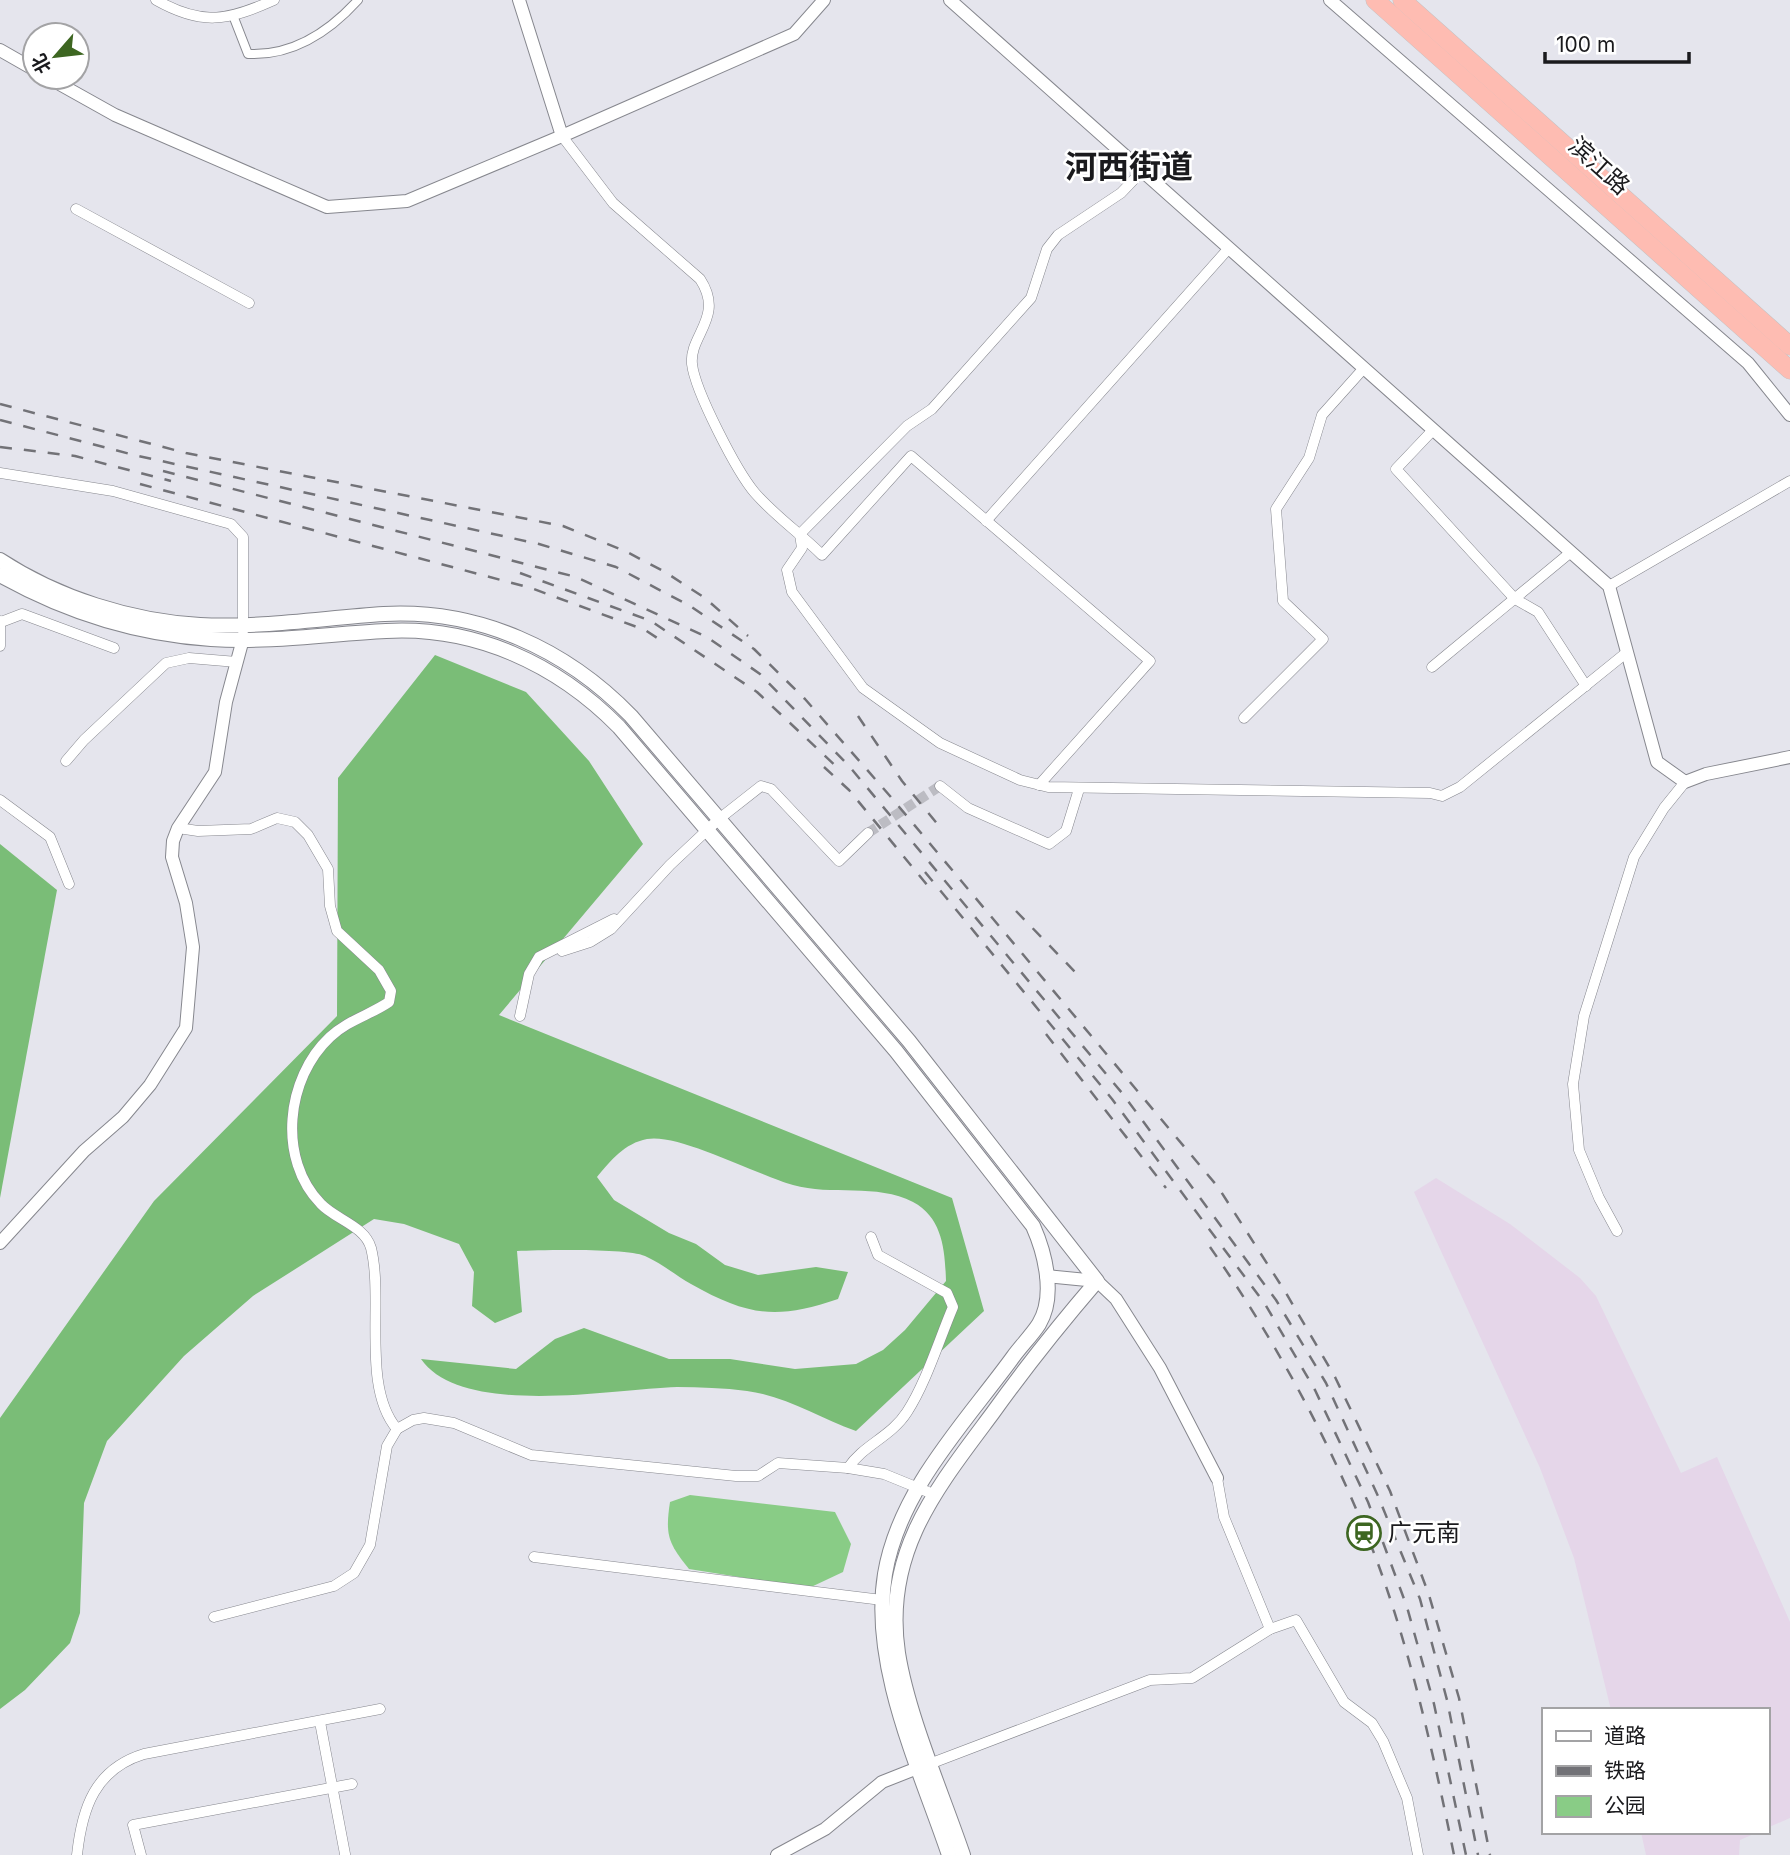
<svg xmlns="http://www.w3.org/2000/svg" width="1790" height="1855" viewBox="0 0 1790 1855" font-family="Inter,'Noto Sans SC',sans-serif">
<rect width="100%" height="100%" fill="#e5e5ed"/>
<g fill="#e5d6e9">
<polygon points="1436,1178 1510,1224 1580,1278 1596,1296 1681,1473 1717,1457 1790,1622 1790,1818 1767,1828 1767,1710 1611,1710 1574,1558 1540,1468 1414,1192"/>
<polygon points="1641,1832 1758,1832 1740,1840 1739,1855 1646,1855"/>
</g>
<path fill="#89cc86" d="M 690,1495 L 835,1512 L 851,1544 L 843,1572 L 809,1588 L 689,1569 C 668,1543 665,1535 670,1502 Z"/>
<g fill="#7abd77">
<path d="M 435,655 L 526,692 L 589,761 L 643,844 L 499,1015 L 952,1198 L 984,1311 L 856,1431 C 819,1418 786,1396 747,1391 C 724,1388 700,1387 677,1387 C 613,1389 462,1418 421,1359 L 516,1369 L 555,1339 L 584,1328 L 669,1359 L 730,1359 L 795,1369 L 856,1364 L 883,1350 L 905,1330 L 946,1281 C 945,1251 943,1218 913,1202 C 877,1183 831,1196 793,1185 C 757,1175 679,1133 647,1139 C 625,1143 610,1161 597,1177 L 614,1200 L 669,1233 L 696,1244 L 725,1265 L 758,1275 L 816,1267 L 848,1272 L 838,1299 C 776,1320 748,1316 691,1284 C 675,1275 661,1263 645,1256 C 627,1248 541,1250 517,1251 L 522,1312 L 495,1323 L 472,1306 L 474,1272 L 459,1244 L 404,1224 L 374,1219 L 253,1296 L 184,1356 L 107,1441 L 84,1503 L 80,1613 L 70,1643 L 25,1690 L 0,1709 L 0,1418 L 154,1201 L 337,1016 L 338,778 Z"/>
<polygon points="0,844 57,890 0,1198"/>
</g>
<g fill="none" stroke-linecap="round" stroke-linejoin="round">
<polyline stroke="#bcbcc3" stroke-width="10" stroke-dasharray="10 5" stroke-linecap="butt" points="868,833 940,786"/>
<g stroke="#86878e" stroke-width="10">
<path id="pedestrian" d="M 234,18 L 248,54 C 292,56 329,32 358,0"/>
</g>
<g stroke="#86878e" stroke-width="11">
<g id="minor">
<path d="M 156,0 C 202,26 227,21 274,0"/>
<path d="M 562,136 L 613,203 L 700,279 C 725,317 689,335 692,364 C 695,391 737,472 755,493 C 775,516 801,534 822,555 L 911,456 L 1150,661 L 1039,785"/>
<polyline points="76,209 249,303"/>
<polyline points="1433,430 1396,469 1515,599 1538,612 1586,686"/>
<polyline points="0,473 113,491 231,524 243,537 243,631"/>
<polyline points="986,521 1229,248"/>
<polyline points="800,534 802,548 787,570 792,592 863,688 940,743 1020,780 1048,787 1430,793 1442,796 1460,787 1626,653"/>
<polyline points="800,534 907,426 932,409 1031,298 1047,249 1058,235 1121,193 1143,170"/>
<polyline points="1609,586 1790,481"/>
<polyline points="0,621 0,646"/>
<polyline points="1,622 22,614 114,648"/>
<polyline points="1432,667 1571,552"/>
<polyline points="1244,718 1323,639 1283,601 1276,509 1309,458 1322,415 1364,368"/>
<polyline points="66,761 84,740 166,663 189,658 237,662"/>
<polyline points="940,786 968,808 1049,844 1066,831 1079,789"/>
<polyline points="0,800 50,837 69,884"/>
<path d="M 178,828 L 198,831 L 251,829 L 277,818 L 295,822 L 308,835 L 328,869 L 330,906 L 337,931 L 379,970 L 391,991 L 389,1002 C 370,1015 348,1020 330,1037 C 286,1078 277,1159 321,1204 C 335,1219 365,1226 371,1248 C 384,1300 361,1387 397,1429"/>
<polyline points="562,951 590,942 611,929 670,865 719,819 761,786 771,789 839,861 868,833"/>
<polyline points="520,1016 529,974 539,957 614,919"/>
<polyline points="1617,1231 1599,1198 1579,1150 1573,1084 1584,1016 1634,857 1664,808 1685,782"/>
<path d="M 848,1468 C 863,1445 891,1437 907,1412 C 926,1383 939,1340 953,1307 L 947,1293 L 878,1255 L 871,1237"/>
<polyline points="1217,1478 1224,1517 1270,1629"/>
<polyline points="534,1557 882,1600"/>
<polyline points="214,1617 334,1586 354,1573 370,1545 387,1446 397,1429 413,1420 424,1418 454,1423 531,1455 736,1476 758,1476 778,1463 848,1468 884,1474 933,1494"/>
<polyline points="320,1722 345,1854"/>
<polyline points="932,1763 1150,1680 1192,1678 1270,1629 1296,1620 1344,1702 1372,1723 1383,1741 1407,1798 1418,1855"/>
<path d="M 77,1855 C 82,1808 95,1769 144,1754 L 380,1709"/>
<polyline points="141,1855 133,1825 352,1784"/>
</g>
</g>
<g stroke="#86878e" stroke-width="14">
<g id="tertiary">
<polyline points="519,0 562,136 794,34 824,0"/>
<polyline points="950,0 1609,586 1657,762 1685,782 1706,774 1790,757"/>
<polyline points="1330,0 1748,363 1790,415"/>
<polyline points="0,50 35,70"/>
<polyline points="47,77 115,115 327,207 407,201 562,136"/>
<polyline points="0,1243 84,1151 123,1117 150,1085 186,1028 193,947 186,903 172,857 173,841 178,828 215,772 226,702 243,639"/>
<polyline points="1046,1276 1097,1281 1116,1299 1160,1368 1217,1478"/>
<polyline points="777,1855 825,1829 882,1782 925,1765"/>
</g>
</g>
<g stroke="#86878e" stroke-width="16">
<g id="secondary">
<path d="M 0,560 C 58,598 131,621 200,625 C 261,628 323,618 384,614 C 479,609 566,649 631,716 L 909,1041 L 1097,1281 C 1060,1324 1025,1368 992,1414 C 936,1489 883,1553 898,1653 C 908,1716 942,1793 963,1855"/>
<path d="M 0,575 C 66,612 135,634 211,639 C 269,643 328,634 386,631 C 475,626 557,664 619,727 L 896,1051 L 1033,1226 C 1045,1253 1056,1296 1039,1324 C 1032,1335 1021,1346 1013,1357 C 965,1423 899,1490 885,1574 C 870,1665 920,1769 949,1855"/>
</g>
</g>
<g stroke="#c3c3c4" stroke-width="19">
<g id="trunk">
<polyline points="1375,0 1790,370"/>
<polyline points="1402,0 1790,346"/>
</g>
</g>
<use href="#pedestrian" stroke="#fff" stroke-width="8"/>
<use href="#minor" stroke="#fff" stroke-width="10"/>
<use href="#tertiary" stroke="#fff" stroke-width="12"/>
<use href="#secondary" stroke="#fff" stroke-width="14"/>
<use href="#trunk" stroke="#febcb2" stroke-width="18"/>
<g stroke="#727277" stroke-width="2.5" stroke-dasharray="12 12" stroke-linecap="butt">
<polyline points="0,404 186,453 563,526 625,551 665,572 705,598 748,636"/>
<polyline points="0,420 134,455 539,544 616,567 690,606 754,649 805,699 890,796 1218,1187 1286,1293 1335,1377 1390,1491 1429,1595 1459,1698 1490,1855"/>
<polyline points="0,447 75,456 171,481"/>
<polyline points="163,471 576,577 707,637 760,674 849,766 1122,1093 1276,1300 1326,1383 1378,1496 1420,1599 1447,1700 1478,1855"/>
<polyline points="140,484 531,588 645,630 665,643"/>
<polyline points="520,573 651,621 757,692 840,770"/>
<polyline points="858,716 902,781 939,826"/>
<polyline points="824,767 849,790 928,886"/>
<polyline points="925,872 1112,1099 1265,1304 1315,1390 1368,1502 1407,1607 1434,1704 1466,1855"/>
<polyline points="1016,911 1076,973"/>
<polyline points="1046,1034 1166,1188"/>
<path d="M 1210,1247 C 1278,1344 1335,1450 1377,1561 C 1412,1656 1434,1757 1454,1855"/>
</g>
</g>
<defs>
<g id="station-ring" transform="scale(1.75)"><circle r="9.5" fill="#fff" stroke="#3d6621" stroke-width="1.5"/><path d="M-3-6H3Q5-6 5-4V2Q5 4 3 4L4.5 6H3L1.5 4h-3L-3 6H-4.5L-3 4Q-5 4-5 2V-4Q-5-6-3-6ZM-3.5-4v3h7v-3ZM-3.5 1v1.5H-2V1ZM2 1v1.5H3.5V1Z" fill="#3d6621"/></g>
</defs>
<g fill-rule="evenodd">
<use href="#station-ring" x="1364" y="1533"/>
</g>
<g text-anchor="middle" stroke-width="5" stroke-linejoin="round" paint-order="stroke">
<g font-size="24" fill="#1a1a1d" stroke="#fff">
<text transform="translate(1599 166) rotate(42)" y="8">滨江路</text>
</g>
<g font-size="24" fill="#1a1a1d" stroke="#fff" text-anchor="start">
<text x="1388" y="1541">广元南</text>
</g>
<g font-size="32" font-weight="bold" fill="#1a1a1d" stroke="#fff">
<text x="1129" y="178">河西街道</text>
</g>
</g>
<rect x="1542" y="1708" width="228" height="126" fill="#ffffff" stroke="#a3a3a5" stroke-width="2"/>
<rect x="1556" y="1731" width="35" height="10" fill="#ffffff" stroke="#a3a3a5" stroke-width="2"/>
<text x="1604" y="1743" font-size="21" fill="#1a1a1d">道路</text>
<rect x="1556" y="1766" width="35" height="10" fill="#727277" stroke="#a3a3a5" stroke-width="2"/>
<text x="1604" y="1778" font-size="21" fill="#1a1a1d">铁路</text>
<rect x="1556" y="1796" width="35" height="21" fill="#89cc86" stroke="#a3a3a5" stroke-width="2"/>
<text x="1604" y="1813" font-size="21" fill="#1a1a1d">公园</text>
<g transform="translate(56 56) rotate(242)"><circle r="33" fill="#ffffff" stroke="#a3a3a5" stroke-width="2"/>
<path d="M0-5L12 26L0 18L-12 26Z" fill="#3d6621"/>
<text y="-10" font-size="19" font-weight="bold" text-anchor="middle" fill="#1a1a1d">北</text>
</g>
<path d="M1545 52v10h144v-10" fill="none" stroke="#1a1a1d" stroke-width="3.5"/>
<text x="1556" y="52" font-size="21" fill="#1a1a1d" stroke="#ffffff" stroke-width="5" paint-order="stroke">100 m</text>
</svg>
